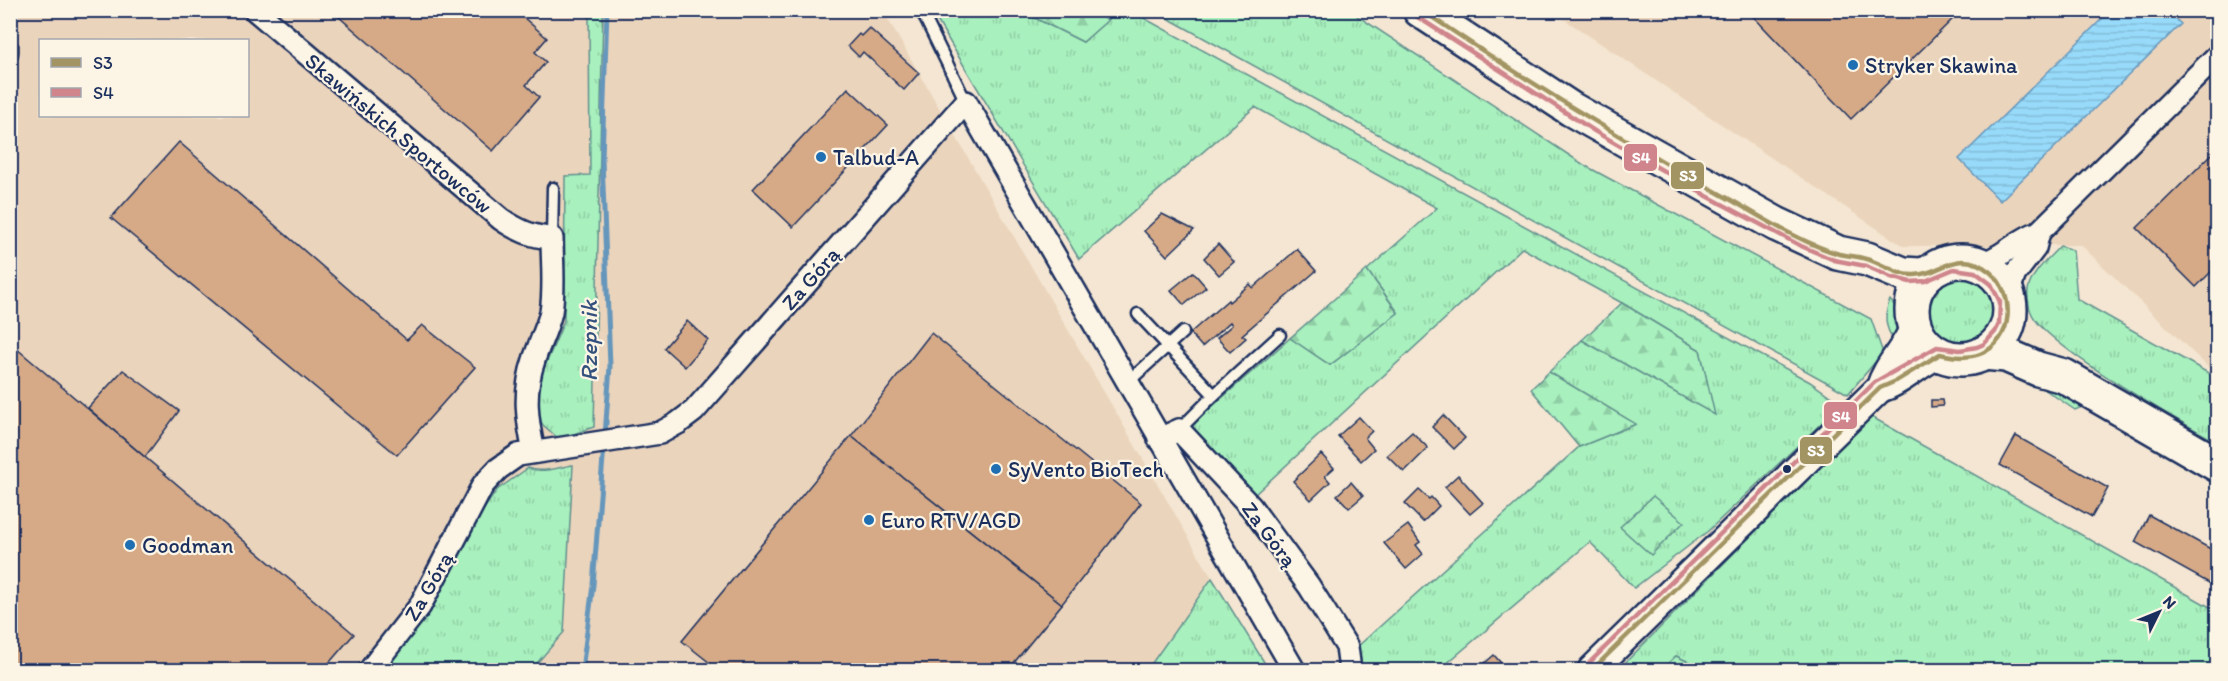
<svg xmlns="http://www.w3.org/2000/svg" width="2228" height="681" viewBox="0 0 2228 681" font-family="Itim,sans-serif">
<defs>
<pattern id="grass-tufts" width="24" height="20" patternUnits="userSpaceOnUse" patternTransform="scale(1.5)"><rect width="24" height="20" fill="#a8f0bd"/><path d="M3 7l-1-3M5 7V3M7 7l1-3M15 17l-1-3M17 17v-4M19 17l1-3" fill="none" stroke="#90cea5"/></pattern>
<pattern id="forest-firs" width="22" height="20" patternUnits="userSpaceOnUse" patternTransform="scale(1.5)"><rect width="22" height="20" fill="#a8f0bd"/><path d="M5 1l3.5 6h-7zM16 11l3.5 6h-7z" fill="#90cea5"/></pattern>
<pattern id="water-rules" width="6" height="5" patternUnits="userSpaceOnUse" patternTransform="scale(1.5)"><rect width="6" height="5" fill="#97daf9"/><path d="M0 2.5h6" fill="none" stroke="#82bbd8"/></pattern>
</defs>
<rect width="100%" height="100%" fill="#f4e6d2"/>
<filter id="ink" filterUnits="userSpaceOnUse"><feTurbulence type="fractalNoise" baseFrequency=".0167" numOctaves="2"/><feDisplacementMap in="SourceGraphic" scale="12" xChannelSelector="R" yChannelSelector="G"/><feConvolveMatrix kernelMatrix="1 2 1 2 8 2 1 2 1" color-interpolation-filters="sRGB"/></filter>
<g filter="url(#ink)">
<g fill="#ebd4bc" fill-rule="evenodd">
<path d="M 10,11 L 883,11 L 1212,578 L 1147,670 L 11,670 ZM 40,40 L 248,40 L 248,116 L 40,116 Z"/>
<polygon points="1552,11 2217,11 2217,373 2208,367 2081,245 1903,246"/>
</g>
<g fill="url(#grass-tufts)" stroke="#62908e" stroke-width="1.5">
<polygon points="589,11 603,11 594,427 559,439 543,425 536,412 538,383 564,321 565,176 590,175"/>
<polygon points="941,11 1021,11 1083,42 1108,19 1091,11 1131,11 1810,382 1837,401 1832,413 1708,531 1634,588 1590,542 1439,670 1361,670 1356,648 1579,447 1635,424 1549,372 1582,340 1714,414 1700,350 1622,303 1522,248 1253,496 1188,428 1290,338 1330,365 1398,312 1367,270 1437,208 1255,107 1079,259 935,17"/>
<polygon points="1155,11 1350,11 1584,165 1871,319 1883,353 1848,394"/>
<path d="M 2060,246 L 2073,250 L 2077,299 L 2217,378 L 2217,442 C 2182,423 2043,345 2031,312 C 2029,308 2027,295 2028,290 C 2031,273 2049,258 2060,246 Z"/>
<circle cx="1960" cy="310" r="35"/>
<path d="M 1890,300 C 1899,310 1900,321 1900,334 L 1894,340 C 1884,327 1884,314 1890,300 Z"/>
<polygon points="2022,374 2031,375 2082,407 2075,410"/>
<polygon points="1870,416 2217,611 2217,670 1706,670 1676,656 1661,670 1618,670"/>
<path d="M 573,465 L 564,632 L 531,670 L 382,670 L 424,620 L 477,519 L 497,490 L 528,468 C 542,474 559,467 573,465 Z"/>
<polygon points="1212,578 1269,670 1147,670"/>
</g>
<g fill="url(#forest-firs)" stroke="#62908e" stroke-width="1.5">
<polygon points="1021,11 1091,11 1108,20 1083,42"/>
<polygon points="1367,270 1398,313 1330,365 1290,338"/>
<polygon points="1622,303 1700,350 1715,415 1582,340"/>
<polygon points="1549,372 1636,424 1579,447 1531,389"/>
<polygon points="1653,496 1684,522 1651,555 1620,527"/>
<polygon points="1676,656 1706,670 1661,670"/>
</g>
<polygon fill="url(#water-rules)" stroke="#6596bb" stroke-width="1.5" points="2111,10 2167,11 2181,24 2000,201 1959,159"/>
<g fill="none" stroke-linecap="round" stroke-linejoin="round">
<g stroke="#6596bb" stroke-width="5">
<polyline points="605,436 610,366 602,159 607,10"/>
<polyline points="582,670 593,585 604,445"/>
</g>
</g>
<g fill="#d6aa87" stroke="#1b2f5e" stroke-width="1.5">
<polygon points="331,10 515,10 547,38 535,52 546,62 526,85 539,97 493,151"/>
<polygon points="1747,10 1962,10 1851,119"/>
<polygon points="869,28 919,73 904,90 863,52 859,57 848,46 859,34 861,36"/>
<polygon points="10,34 19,45 19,52 18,58 10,67"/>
<polygon points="848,88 888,125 793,227 753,189"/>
<polygon points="179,142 407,340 422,325 475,367 397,455 111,218"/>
<polygon points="2218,148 2218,265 2196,287 2137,228"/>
<polygon points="1162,214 1194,230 1167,256 1144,231"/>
<polygon points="1218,244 1234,262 1219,275 1204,258"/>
<polygon points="1297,249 1316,271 1242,335 1246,338 1230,352 1217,338 1232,325 1230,322 1202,347 1190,333 1228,300 1229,302 1250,284 1253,288"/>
<polygon points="1193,272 1206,287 1184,305 1171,290"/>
<polygon points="687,321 708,340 685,367 664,348"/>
<polygon points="931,333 1141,503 1062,604 851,436"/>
<polygon points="10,343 354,634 323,670 10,670"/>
<polygon points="123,370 179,411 145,457 88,408"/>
<polygon points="1931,400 1942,400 1943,406 1931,407"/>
<polygon points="1443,415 1465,438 1454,449 1432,427"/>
<polygon points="1359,417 1372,431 1365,438 1374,449 1361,461 1338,436"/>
<polygon points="1412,432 1428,448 1404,472 1387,455"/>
<polygon points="851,436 1062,604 1008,670 719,670 682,641"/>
<polygon points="2016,436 2108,488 2092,517 2000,465"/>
<polygon points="1321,454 1334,468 1325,476 1330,482 1311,500 1293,481"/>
<polygon points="1458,475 1483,503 1470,514 1445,487"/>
<polygon points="1351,482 1363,496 1349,508 1337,495"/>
<polygon points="1419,490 1429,499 1431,497 1439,506 1423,522 1405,504"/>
<polygon points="2149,515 2218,553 2218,588 2135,542"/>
<polygon points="1408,525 1420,542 1416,545 1423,554 1406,569 1384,543"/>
<polygon points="1494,655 1507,670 1477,670"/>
</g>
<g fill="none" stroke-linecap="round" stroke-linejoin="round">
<g stroke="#1b2f5e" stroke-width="15">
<g id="service">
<polyline points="921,10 966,102"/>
<polyline points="552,238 553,188"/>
<polyline points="1138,314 1214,395 1280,335"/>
<polyline points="1127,383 1183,332"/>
<polyline points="1179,430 1214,395"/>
</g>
</g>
<g stroke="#1b2f5e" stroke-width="26">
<g id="minor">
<path d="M 255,10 L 501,219 C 517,230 532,237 552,238 C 552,262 555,288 551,312 C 547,329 539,344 534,360 C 523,392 527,420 534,452"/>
<path d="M 1978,265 C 2003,258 2016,240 2039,232 L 2218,55"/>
<polyline points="2007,295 2015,274 2035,248 2039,232"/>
<polyline points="1159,439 1179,430 1251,507 1309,586 1347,647 1350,670"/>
<polyline points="370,670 420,606 483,485 498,469 518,455 660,433 678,423 694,411 966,102 1294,670"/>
</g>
</g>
<g stroke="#1b2f5e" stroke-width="32">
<g id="tertiary">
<path d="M 1881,388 C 1903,381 1918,363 1940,354"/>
<path d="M 1592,670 L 1880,388 C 1887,365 1906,349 1915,325"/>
</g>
</g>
<g stroke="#1b2f5e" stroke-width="38">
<g id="primary">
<polyline points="1420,10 1571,109 1776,224 1838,253 1867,259 1903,274 1920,275 1929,273"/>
<circle cx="1961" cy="310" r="49"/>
<polyline points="1984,353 2006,355 2038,369 2064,376 2218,465"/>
</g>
</g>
<use href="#service" stroke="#fcf5e5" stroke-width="10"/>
<use href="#minor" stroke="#fcf5e5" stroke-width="21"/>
<use href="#tertiary" stroke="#fcf5e5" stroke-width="27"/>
<use href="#primary" stroke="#fcf5e5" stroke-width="33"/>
<g stroke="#fcf5e5" stroke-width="9">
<path id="bus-1" d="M 1421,10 C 1519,76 1619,138 1722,195 C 1759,215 1798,242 1839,254 C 1848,256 1857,256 1866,259 C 1882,263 1896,275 1913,275 C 1940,276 1958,245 1990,272 C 2016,294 2014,341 1980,354 C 1967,359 1953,357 1940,354 L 1896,381 L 1880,388 L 1592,670"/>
</g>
<g stroke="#fcf5e5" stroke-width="9">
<polyline id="bus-2" points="1416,16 1596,132 1707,196 1801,246 1834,260 1866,266 1891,277 1910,282 1925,281 1954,269 1975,272 1991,284 2000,302 1999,324 1995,332 1984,344 1977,347 1960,350 1937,347 1875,382 1587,665"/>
</g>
<use href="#bus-1" stroke="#a39563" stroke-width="4.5"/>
<use href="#bus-2" stroke="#cf858b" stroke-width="4.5"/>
</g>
</g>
<g fill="#1f6fb2" stroke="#fcf5e5" stroke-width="2">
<circle cx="1853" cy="65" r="6"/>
<circle cx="821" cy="157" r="6"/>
<circle cx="996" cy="469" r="6"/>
<circle cx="869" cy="520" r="6"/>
<circle cx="130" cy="545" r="6"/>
</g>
<circle fill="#1b2f5e" stroke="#fcf5e5" stroke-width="2" cx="1787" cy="469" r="5"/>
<g text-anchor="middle" stroke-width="4.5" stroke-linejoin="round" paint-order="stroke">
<g font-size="22" fill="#1b2f5e" stroke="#fcf5e5" text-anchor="start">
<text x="1865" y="73">Stryker Skawina</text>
<text x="833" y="165">Talbud-A</text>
<text x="1008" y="477">SyVento BioTech</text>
<text x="881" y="528">Euro RTV/AGD</text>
<text x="142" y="553">Goodman</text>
</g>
<g font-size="22" fill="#1b2f5e" stroke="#fcf5e5">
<text transform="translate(399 133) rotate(40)" y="8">Skawińskich Sportowców</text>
<text transform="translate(810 278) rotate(-49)" y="8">Za Górą</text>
<text transform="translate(1270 534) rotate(53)" y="8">Za Górą</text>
<text transform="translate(428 586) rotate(-60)" y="8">Za Górą</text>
</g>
<g font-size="24" font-style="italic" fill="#34517d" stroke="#fcf5e5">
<text transform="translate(589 341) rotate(-90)" y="8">Rzepnik</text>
</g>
</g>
<g stroke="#fcf5e5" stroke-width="2">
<rect x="1623" y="143" width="35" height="29" rx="6" fill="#cf858b"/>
<rect x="1670" y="161" width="35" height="29" rx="6" fill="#a39563"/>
<rect x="1823" y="401" width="35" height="29" rx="6" fill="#cf858b"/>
<rect x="1799" y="436" width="34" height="29" rx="6" fill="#a39563"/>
</g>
<g font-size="16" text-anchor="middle" font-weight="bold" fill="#fff">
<text x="1641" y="163">S4</text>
<text x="1688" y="181">S3</text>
<text x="1841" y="422">S4</text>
<text x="1816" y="456">S3</text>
</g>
<rect width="2228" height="681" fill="none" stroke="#fcf5e5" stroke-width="36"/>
<rect x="18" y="18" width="2192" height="645" fill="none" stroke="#1b2f5e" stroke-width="2" filter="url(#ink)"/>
<rect x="39" y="39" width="210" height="78" fill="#fcf5e5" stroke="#a2a6af" stroke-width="1.5"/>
<rect x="51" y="58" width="30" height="9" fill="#a39563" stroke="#a2a6af" stroke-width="1.5"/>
<text x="93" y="69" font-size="18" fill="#1b2f5e">S3</text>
<rect x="51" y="88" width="30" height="9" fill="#cf858b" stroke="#a2a6af" stroke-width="1.5"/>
<text x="93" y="99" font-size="18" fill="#1b2f5e">S4</text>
<g transform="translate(2159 612) rotate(47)" stroke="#fcf5e5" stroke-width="4.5" paint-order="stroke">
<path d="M0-4.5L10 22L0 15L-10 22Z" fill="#1b2f5e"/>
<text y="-9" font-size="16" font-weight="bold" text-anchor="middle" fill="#1b2f5e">N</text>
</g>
</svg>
